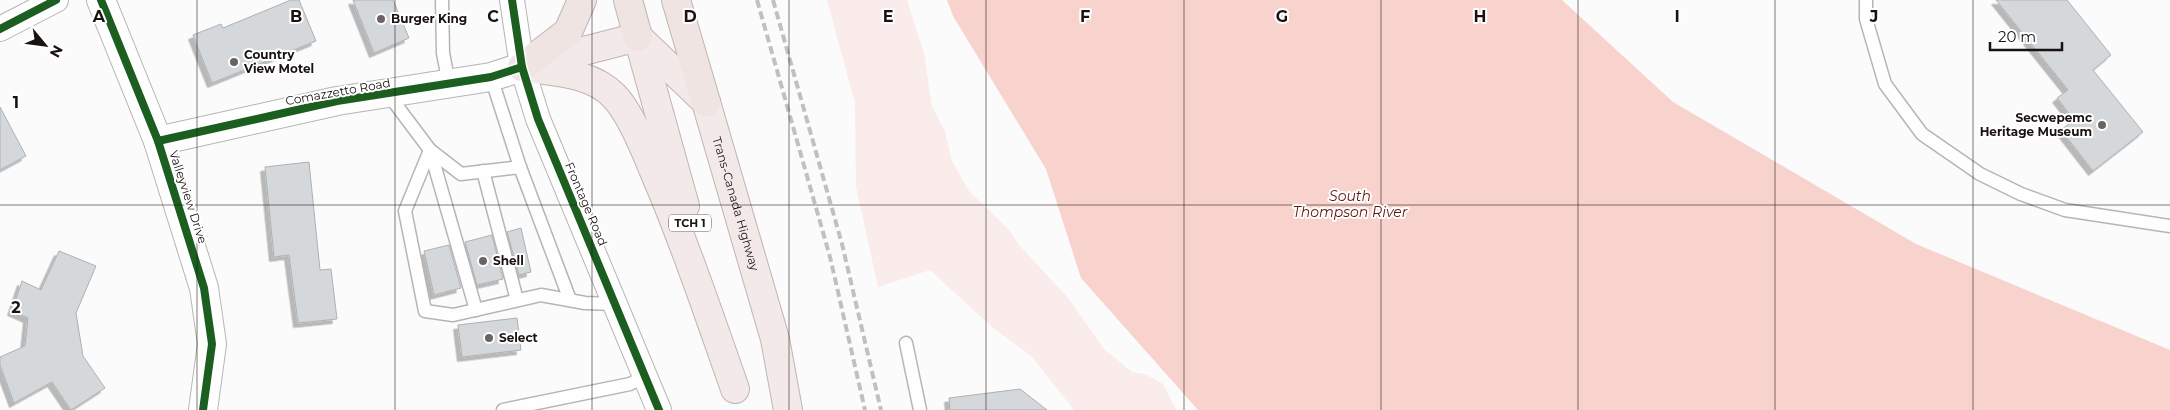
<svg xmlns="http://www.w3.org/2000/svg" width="2170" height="410" viewBox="0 0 2170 410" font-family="Montserrat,sans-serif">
<defs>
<filter id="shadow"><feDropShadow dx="-4.5" dy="4.5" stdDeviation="0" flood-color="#0004"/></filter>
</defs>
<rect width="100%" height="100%" fill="#fbfbfb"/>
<polygon fill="#f9ecea" points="827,0 907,0 924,54 932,106 945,132 952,161 969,191 1009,230 1020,246 1069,299 1104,349 1132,372 1145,374 1163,384 1176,410 1074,410 1031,356 992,327 930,270 878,287 856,187 855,103"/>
<polygon fill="#f8d2cc" points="947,0 1562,0 1673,102 1916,244 2170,350 2170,410 1198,410 1081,278 1046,169 953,16"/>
<g fill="#d4d8db" stroke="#adb1b3" filter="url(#shadow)">
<polygon points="291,0 299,0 316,41 212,83 193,35 221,24 223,28"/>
<polygon points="353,0 393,0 409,38 374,53"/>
<polygon points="1996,0 2067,0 2111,55 2093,70 2143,132 2093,171 2061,130 2074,120 2057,98 2068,90"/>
<polygon points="0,107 26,156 0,170"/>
<polygon points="309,162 320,270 331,269 337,319 298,323 289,255 274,257 265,167"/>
<polygon points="521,228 531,272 519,275 507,232"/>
<polygon points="492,235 503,279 477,285 465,242"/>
<polygon points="449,245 461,288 434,295 424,251"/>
<polygon points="59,251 96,266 76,313 83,356 105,388 71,410 52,382 14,403 0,365 0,357 25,346 28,318 12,311 22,281 41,290"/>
<polygon points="517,318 521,350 462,357 458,325"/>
<polygon points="1020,389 1047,410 950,410 949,398"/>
</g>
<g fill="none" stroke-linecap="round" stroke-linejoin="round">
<g stroke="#b8b4b4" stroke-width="15">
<g id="service">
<polyline points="442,0 443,53 449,84"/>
<polyline points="1866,0 1866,19 1885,84 1922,134 1980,174 2021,194 2065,210 2170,226"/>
<polyline points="491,77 520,167"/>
<polyline points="388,94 430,150 461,174 520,167 570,300"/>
<polyline points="430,150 405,211 425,311 453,315 541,295 585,303 615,304"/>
<polyline points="430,150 476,310"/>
<polyline points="483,171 517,300"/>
<polyline points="906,343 920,410"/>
<polyline points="503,410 630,384 645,376"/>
</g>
</g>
<g stroke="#b8b4b4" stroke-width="26">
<g id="minor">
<polyline points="512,0 522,67 538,119 659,410"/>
<polyline points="0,29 56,0"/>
</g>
</g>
<g stroke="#b8b4b4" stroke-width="30">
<g id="tertiary">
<polyline points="101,0 158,141 204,288 212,344 203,410"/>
<polyline points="158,141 337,101 491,77 522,67"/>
</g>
</g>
<g stroke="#c1b4b3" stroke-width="30">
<g id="trunk">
<path id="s1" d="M 638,37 L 706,102 L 775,339 L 788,410"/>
<polyline points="638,37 685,206"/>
<polyline points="533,64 638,37"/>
<path d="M 522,67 C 553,72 591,72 614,96 C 629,111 645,149 653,169 C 684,241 709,315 735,389"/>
</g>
</g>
<g stroke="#c1b4b3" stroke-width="30">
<g id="motorway">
<polyline points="628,0 638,37"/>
<polyline points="676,0 706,102"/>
<polyline points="522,67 568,32 582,0"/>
</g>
</g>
<use href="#service" stroke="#fefefe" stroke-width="12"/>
<use href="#minor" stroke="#fefefe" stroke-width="24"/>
<use href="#tertiary" stroke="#fefefe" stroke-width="28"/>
<use href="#trunk" stroke="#f3e9e8" stroke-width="28"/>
<use href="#motorway" stroke="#f0e4e3" stroke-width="28"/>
<g stroke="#c1c0c0" stroke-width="4" stroke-dasharray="8 4" stroke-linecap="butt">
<polyline points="757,0 830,257 865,410"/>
<polyline points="773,0 842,244 881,410"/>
</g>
<g stroke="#fff" stroke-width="11">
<g id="cycleway">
<polyline points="101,0 158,141 204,288 212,344 203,410"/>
<polyline points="512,0 522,67 538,119 659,410"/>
<polyline points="0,29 56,0"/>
<polyline points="158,141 337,101 491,77 522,67"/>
</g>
</g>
<use href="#cycleway" stroke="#1b5e20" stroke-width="8"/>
</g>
<path fill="none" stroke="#1a1211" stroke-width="1" stroke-opacity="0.55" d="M 197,0 L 197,410M 395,0 L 395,410M 592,0 L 592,410M 789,0 L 789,410M 986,0 L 986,410M 1184,0 L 1184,410M 1381,0 L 1381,410M 1578,0 L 1578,410M 1775,0 L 1775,410M 1973,0 L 1973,410M 0,205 L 2170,205"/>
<g fill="#696463" stroke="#fff" stroke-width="2">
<circle cx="381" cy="19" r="5"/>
<circle cx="234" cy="62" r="5"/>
<circle cx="2102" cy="125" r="5"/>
<circle cx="483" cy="261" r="5"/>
<circle cx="489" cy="338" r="5"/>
</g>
<g text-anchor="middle" stroke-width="4" stroke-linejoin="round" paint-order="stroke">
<rect fill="#fff" stroke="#5f5958" stroke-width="1" x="669" y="214.5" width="42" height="17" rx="4"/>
<g font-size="11" font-weight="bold" fill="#1a1211">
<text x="690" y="227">TCH 1</text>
</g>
<g font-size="12" font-weight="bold" fill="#1a1211" stroke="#fff" text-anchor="start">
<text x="391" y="23">Burger King</text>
<text x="244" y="59">Country<tspan x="244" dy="14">View Motel</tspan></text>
<text x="2092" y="122" text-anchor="end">Secwepemc<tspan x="2092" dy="14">Heritage Museum</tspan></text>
<text x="493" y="265">Shell</text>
<text x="499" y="342">Select</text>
</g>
<g font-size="12" fill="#1a1211" stroke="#fff">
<text transform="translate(338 92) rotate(-10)" y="4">Comazzetto Road</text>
<text transform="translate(188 197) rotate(72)" y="4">Valleyview Drive</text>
<text transform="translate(586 204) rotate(67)" y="4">Frontage Road</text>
<text dy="4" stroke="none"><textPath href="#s1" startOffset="200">Trans-Canada Highway</textPath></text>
</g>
<g font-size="14" font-style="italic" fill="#611411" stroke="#fff">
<text x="1350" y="201">South<tspan x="1350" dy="16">Thompson River</tspan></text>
</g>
</g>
<g font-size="16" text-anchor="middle" font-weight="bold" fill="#1a1211" stroke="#fff" stroke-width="4" stroke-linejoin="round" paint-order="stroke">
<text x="99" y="22">A</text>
<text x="296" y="22">B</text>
<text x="493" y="22">C</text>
<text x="690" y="22">D</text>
<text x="888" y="22">E</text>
<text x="1085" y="22">F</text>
<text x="1282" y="22">G</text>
<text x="1480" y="22">H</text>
<text x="1677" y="22">I</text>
<text x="1874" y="22">J</text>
<text x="16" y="108">1</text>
<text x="16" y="313">2</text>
</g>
<g transform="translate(45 45) rotate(119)" stroke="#ffffff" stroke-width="4" paint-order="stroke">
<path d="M0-4L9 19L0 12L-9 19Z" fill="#1a1211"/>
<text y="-8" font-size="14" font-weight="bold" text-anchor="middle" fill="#1a1211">N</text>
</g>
<path d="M1990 42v8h72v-8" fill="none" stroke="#1a1211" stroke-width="2.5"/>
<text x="1998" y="42" font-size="15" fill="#1a1211" stroke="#ffffff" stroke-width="4" paint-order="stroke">20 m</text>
</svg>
